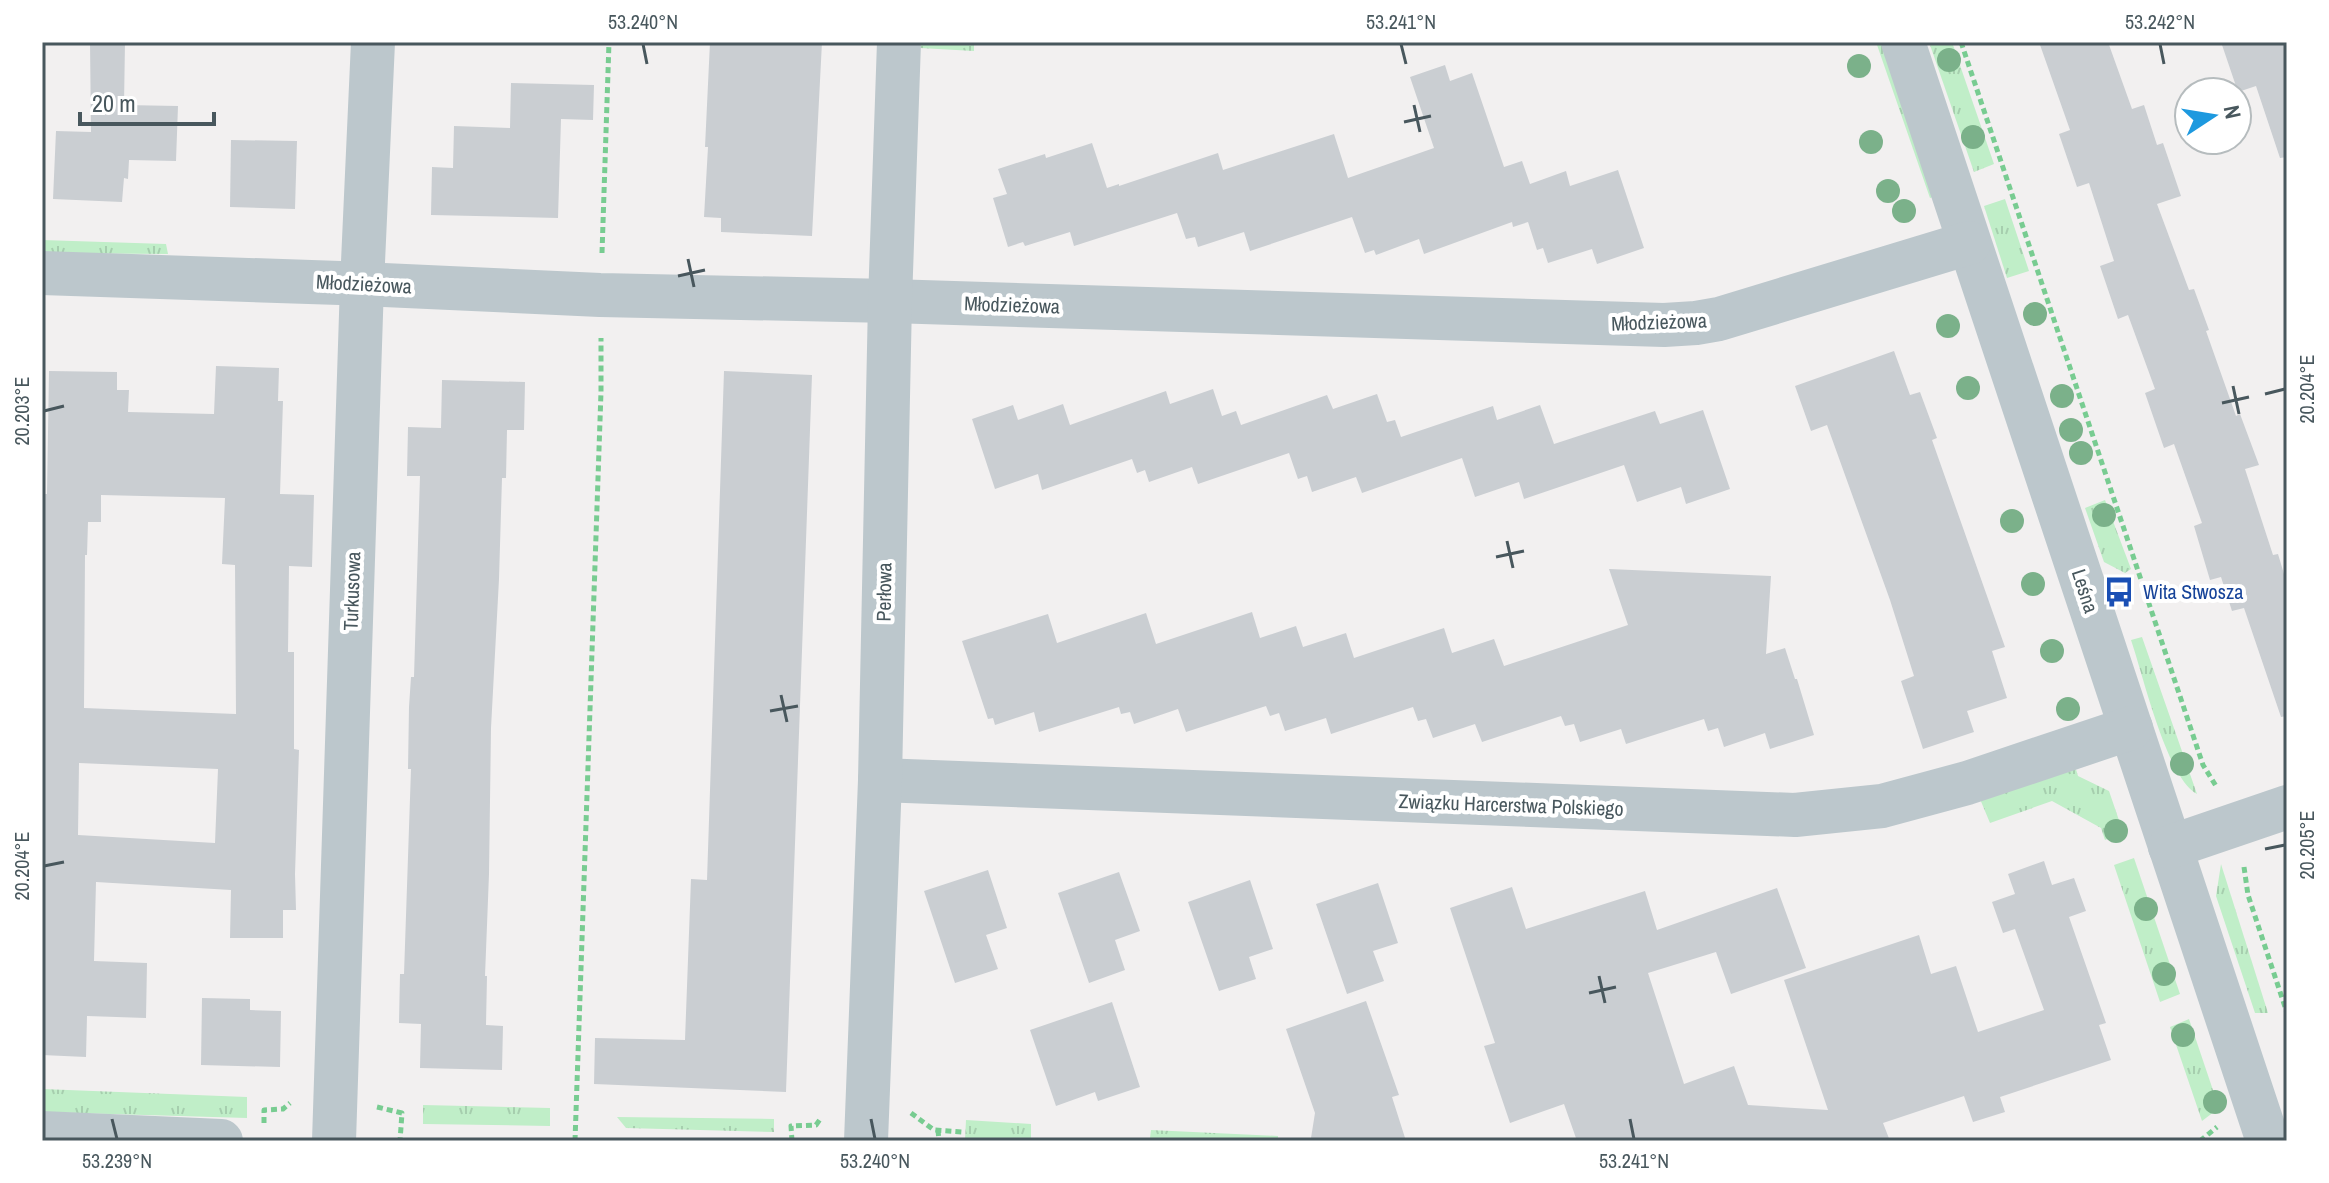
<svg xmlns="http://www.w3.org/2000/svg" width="2329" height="1183" viewBox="0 0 2329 1183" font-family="'Archivo Narrow',sans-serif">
<defs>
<pattern id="grass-tufts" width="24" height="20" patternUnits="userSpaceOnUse" patternTransform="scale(2)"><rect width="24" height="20" fill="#c0eec8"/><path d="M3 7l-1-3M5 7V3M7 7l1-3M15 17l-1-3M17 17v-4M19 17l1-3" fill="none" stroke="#a6ceae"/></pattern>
</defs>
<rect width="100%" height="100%" fill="#f2f0f0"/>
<g fill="url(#grass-tufts)">
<polygon points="921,42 974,42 974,51 920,48"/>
<polygon points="1876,42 1884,42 1936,196 1930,198"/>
<polygon points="1929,42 1952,42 1994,164 1974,172"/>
<polygon points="2005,199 2029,271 2007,278 1984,206"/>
<polygon points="42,240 166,244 168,254 42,253"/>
<polygon points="2105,500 2131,569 2125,573 2104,562 2085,508"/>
<path d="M 2142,637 L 2197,794 C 2167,779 2143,675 2131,640 Z"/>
<polygon points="2075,766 2078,776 2109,791 2123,832 2105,840 2101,828 2052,801 1990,823 1980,799"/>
<polygon points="2134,858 2180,994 2160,1002 2114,865"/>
<polygon points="2221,864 2268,1013 2255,1013 2216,896"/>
<polygon points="2189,1019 2219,1108 2202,1121 2170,1027"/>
<polygon points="42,1089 247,1097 247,1118 42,1112"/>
<polygon points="423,1105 550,1108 550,1126 423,1124"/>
<polygon points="617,1117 774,1119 774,1132 626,1128"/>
<polygon points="966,1120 1031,1124 1031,1141 965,1140"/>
<polygon points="1151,1130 1278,1136 1278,1141 1152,1141 1150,1138"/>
</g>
<g fill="#caced2" fill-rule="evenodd">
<polygon points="90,42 125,42 124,105 178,106 176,161 129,160 128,179 124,178 122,202 53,199 56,131 91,132"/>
<polygon points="710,42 822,42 812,236 721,232 721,218 704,217 708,147 705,147"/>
<polygon points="2039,42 2108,42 2132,109 2144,105 2157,145 2163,143 2181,196 2157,204 2189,290 2194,289 2209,330 2206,331 2236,416 2240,414 2259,465 2245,469 2273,555 2278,554 2287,584 2287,716 2281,717 2244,608 2232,611 2221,577 2210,580 2194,526 2202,523 2174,444 2164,448 2145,393 2155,389 2128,315 2118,319 2100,266 2114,261 2089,183 2077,187 2059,134 2070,130"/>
<polygon points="2221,42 2287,42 2287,157 2280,158 2256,86 2238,92"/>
<polygon points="1445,65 1450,81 1472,73 1504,167 1522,161 1530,184 1566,171 1570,186 1618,170 1644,248 1597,264 1592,249 1548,263 1543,248 1537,250 1528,222 1513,227 1512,222 1424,254 1419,239 1376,255 1374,250 1365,253 1352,217 1250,251 1244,232 1198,247 1195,237 1186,239 1177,213 1074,246 1070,232 1025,246 1023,242 1008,247 993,198 1007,194 998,169 1045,154 1046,158 1092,143 1107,188 1119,184 1119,186 1218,153 1223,170 1334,134 1348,178 1434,148 1410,77"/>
<polygon points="511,83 594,85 593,120 561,119 558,218 431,215 432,167 453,168 454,126 510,128"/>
<polygon points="231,140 297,141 295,209 230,207"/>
<polygon points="1894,351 1910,395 1920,392 1937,438 1932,440 2005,647 1992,651 2007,698 1967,711 1974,732 1923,749 1901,681 1914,676 1890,600 1827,425 1811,431 1795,386"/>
<path d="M 216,366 L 279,368 L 278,401 L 283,401 L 280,494 L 314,495 L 312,567 L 289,566 L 288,652 L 294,652 L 294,749 L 299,750 L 295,874 L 296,910 L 283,910 L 283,938 L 230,938 L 231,890 L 96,882 L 94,961 L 147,963 L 146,1018 L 87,1016 L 86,1057 L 42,1055 L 42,494 L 47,494 L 49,371 L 117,372 L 117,390 L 129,390 L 128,412 L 214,414 ZM 101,495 L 225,498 L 222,564 L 235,565 L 236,714 L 84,708 L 85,555 L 87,555 L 88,522 L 101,522 ZM 79,763 L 218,769 L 215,843 L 78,835 Z"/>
<polygon points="724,371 812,375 786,1092 594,1084 595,1038 685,1040 691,879 707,880"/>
<polygon points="442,380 525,382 524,430 507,430 506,478 502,478 499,579 491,728 489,874 485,976 487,976 486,1025 503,1026 502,1070 420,1068 421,1024 399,1023 400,974 404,974 411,769 408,769 409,707 411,677 414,677 420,476 407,476 408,427 441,428"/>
<polygon points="1213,389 1222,416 1236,411 1241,425 1327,395 1333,409 1377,394 1387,422 1395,420 1401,437 1493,406 1497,420 1540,405 1554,444 1655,411 1660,424 1703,410 1730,489 1686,504 1681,487 1637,502 1624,465 1524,499 1519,482 1475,497 1462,458 1362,493 1356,477 1312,492 1307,476 1298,479 1289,453 1198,484 1192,467 1149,482 1145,470 1137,473 1132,459 1042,490 1038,474 995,489 972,419 1013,405 1018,420 1063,404 1070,425 1166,391 1170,404"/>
<polygon points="1609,569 1771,576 1766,654 1785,648 1795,679 1797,679 1814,735 1770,749 1765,733 1724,747 1718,728 1708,731 1704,719 1626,744 1621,729 1580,742 1574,724 1565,726 1561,716 1482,742 1475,724 1433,738 1426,719 1418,721 1413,707 1331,734 1326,718 1285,731 1279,713 1270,716 1266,706 1186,732 1178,709 1134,724 1130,712 1121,714 1119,707 1039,732 1034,712 995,725 993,718 988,719 962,641 1048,614 1057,643 1146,613 1156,644 1252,612 1260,638 1296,626 1303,647 1346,633 1354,658 1444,628 1452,653 1494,639 1504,666 1628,625"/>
<polygon points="2044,861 2052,885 2074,878 2086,911 2069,917 2106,1023 2099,1025 2111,1060 2000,1097 2005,1112 1973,1122 1964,1096 1883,1123 1890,1141 1577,1141 1564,1104 1510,1123 1484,1046 1495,1043 1450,908 1512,887 1526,929 1645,891 1657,930 1777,888 1806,968 1731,994 1716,952 1648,973 1684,1084 1734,1066 1748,1105 1828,1110 1784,980 1919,935 1931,974 1956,966 1978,1032 2044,1010 2015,929 2003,933 1992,902 2015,894 2008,874"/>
<polygon points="988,870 1007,928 986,935 998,969 955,983 924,891"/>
<polygon points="1119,872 1140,931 1115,940 1125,970 1089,983 1058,893"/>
<polygon points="1250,880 1273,949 1249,957 1256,979 1219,991 1188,902"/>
<polygon points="1378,883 1398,943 1373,951 1384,981 1347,994 1316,904"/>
<polygon points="202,998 250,999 250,1010 281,1011 280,1067 201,1065"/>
<polygon points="1366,1001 1399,1095 1392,1097 1406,1141 1311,1138 1315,1113 1286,1029"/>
<polygon points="1112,1002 1140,1087 1098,1101 1095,1092 1056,1106 1030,1030"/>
</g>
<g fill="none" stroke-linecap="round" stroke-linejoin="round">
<g stroke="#78cc91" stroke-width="5" stroke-dasharray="6 4" stroke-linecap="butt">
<polyline points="1961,42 2203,765 2216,786"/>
<polyline points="602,253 609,42"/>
<polyline points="2244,867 2248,895 2287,1013"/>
<polyline points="377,1107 402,1113 400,1141"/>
<polyline points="911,1113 934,1130 962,1132"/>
<polyline points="264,1123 264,1110 283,1109 290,1103"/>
<polyline points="938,1130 939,1141"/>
<polyline points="575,1141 601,392 601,338"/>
<polyline points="792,1141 791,1126 816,1125 821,1118"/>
<polyline points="2200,1141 2217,1127"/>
</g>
<g stroke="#bcc7cc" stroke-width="44">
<polyline points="1903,42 2268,1141"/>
<polyline points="42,273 340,283 600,295 890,301 1664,325 1696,323 1719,319 1969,243"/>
<polyline points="880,780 1795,815 1882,806 1967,783 2131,728"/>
<polyline points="2170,847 2287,807"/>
<polyline points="42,1133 221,1141"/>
<polyline points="334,1141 362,284 373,42"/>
<polyline points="866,1141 880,780 890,301 899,42"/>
</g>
</g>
<g fill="#7bb18a">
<circle cx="1949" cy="60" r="12"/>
<circle cx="1859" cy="66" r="12"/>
<circle cx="1973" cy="137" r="12"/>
<circle cx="1871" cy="142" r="12"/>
<circle cx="1888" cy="191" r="12"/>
<circle cx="1904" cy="211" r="12"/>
<circle cx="2035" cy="314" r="12"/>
<circle cx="1948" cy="326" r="12"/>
<circle cx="1968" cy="388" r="12"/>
<circle cx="2062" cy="396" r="12"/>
<circle cx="2071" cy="430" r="12"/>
<circle cx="2081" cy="453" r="12"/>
<circle cx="2104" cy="515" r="12"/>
<circle cx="2012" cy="521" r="12"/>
<circle cx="2033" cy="584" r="12"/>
<circle cx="2052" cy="651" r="12"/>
<circle cx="2068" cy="709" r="12"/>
<circle cx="2182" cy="764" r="12"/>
<circle cx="2116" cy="831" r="12"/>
<circle cx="2146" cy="909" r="12"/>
<circle cx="2164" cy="974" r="12"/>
<circle cx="2183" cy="1035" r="12"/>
<circle cx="2215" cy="1102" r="12"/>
</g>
<path fill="none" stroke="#48575d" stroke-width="3" d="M 643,44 L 647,64M 1401,44 L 1406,64M 2160,44 L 2164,64M 1414,105 L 1420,132M 1404,122 L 1431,116M 688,259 L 694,287M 678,276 L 705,270M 2233,386 L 2239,414M 2265,394 L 2285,389M 2222,403 L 2249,397M 44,411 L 64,406M 1507,541 L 1513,568M 1496,557 L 1524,551M 781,695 L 787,722M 770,711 L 798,706M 2265,849 L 2285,845M 44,866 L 64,862M 1599,976 L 1605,1003M 1589,993 L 1616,987M 112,1119 L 117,1139M 871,1119 L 875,1139M 1630,1119 L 1634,1139"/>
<defs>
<g id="bus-bare" transform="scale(2.4)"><path d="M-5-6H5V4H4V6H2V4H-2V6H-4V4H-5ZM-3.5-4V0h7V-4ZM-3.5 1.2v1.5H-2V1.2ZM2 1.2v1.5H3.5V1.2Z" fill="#1a4fb4" stroke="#fff" stroke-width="2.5" paint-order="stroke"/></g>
</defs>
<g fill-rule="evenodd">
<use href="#bus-bare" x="2119" y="592"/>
</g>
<g text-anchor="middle" stroke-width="8" stroke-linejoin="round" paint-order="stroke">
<g font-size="20" fill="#48575d" stroke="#fff">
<text transform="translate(364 284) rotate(3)" y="7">Młodzieżowa</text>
<text transform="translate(1012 305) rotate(2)" y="7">Młodzieżowa</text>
<text transform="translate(1659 322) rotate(-2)" y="7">Młodzieżowa</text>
<text transform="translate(352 591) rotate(-88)" y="7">Turkusowa</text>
<text transform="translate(2085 591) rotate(72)" y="7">Leśna</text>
<text transform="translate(884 592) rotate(-89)" y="7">Perłowa</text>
<text transform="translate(1511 805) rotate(2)" y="7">Związku Harcerstwa Polskiego</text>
</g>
<g font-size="20" fill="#164399" stroke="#fff" text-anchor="start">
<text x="2143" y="599">Wita Stwosza</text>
</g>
</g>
<rect width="2329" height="1183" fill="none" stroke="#ffffff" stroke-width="88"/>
<g transform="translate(2213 116) rotate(78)"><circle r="38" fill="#ffffff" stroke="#b6bcbe" stroke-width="2"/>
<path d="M0-6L14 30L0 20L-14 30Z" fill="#1d99df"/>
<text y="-12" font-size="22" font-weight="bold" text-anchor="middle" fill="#48575d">N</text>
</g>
<path d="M80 112v12h134v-12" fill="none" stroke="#48575d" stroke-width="4"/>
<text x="92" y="112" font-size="24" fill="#48575d" stroke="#ffffff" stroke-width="6" paint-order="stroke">20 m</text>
<rect x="44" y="44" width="2241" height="1095" fill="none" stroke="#48575d" stroke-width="3"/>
<g font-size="20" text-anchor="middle" fill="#48575d">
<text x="643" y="29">53.240°N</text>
<text x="1401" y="29">53.241°N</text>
<text x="2160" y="29">53.242°N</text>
<text transform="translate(2307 389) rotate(-90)" y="7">20.204°E</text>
<text transform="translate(22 411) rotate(-90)" y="7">20.203°E</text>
<text transform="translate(2307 845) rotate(-90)" y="7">20.205°E</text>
<text transform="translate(22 866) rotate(-90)" y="7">20.204°E</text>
<text x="117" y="1168">53.239°N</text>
<text x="875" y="1168">53.240°N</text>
<text x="1634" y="1168">53.241°N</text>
</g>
</svg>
